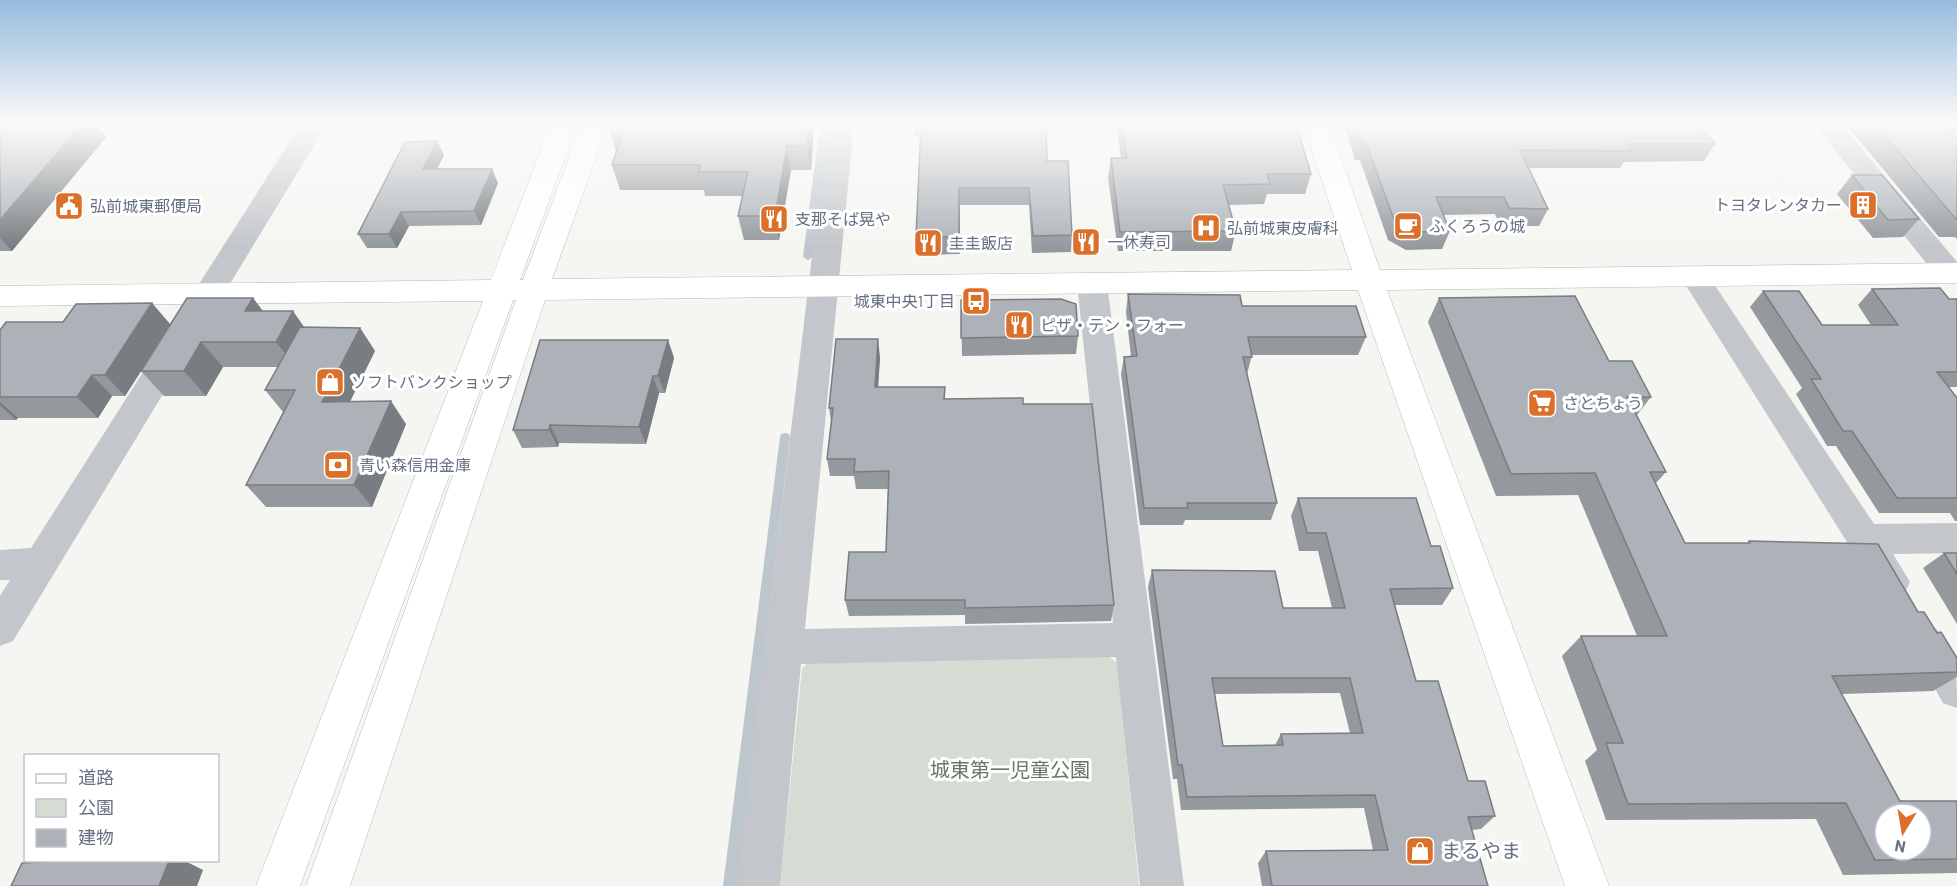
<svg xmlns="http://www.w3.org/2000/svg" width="1957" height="886" viewBox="0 0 1957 886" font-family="Barlow,'Noto Sans JP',sans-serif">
<rect width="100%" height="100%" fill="#f5f5f2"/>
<polygon fill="#d5dcd3" points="1103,652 1117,663 1139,886 780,886 802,669 814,656"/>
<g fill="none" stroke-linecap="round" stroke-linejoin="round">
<g fill="#bec6cd" fill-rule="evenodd">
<polygon points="820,124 828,124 813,257 808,260 803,257"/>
<polygon points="785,433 789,434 790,437 737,886 723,886 780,437 781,434"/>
</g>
<g stroke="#b6b9be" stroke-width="1">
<polygon id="secondary" points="551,124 577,124 520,280 523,280 582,124 608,124 552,279 1352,270 1303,124 1329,124 1380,270 1957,263 1957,283 1387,290 1609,886 1565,886 1358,290 545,300 350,886 306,886 516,300 513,300 300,886 256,886 483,301 0,306 0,286 491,280"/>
</g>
<g fill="#c3c6ca" fill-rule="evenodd">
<polygon points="301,124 327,124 13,641 0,646 0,596 10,580 0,580 0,550 31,548"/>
<polygon points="828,124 854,124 805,629 1113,623 1077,283 1082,276 1092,273 1102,276 1107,283 1184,886 1140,886 1116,657 801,664 780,886 736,886"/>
<polygon points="1814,124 1841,124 1957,262 1957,281 1950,283 1940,280"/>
<polygon points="1694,266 1704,269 1874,524 1957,523 1957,553 1893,554 1910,582 1905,593 1892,598 1879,593 1680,276 1684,269"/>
<path d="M 1928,624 C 1957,638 1957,676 1957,708 L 1943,703 L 1909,641 L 1915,629 Z"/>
</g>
<use href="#secondary" fill="#fff" fill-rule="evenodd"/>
</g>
<g fill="#94999e" fill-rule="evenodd">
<polygon points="0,124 96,124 106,137 12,251 0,251"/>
<polygon points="814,124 811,170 791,170 779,240 744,240 738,216 742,196 705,196 704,190 620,190 612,165 616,152 610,131"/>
<polygon points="914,124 1046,124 1047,161 1072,235 1071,252 1032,253 1029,205 960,205 960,254 917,255 916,237 920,137 915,136"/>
<polygon points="1116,124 1296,124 1311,174 1305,194 1267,194 1264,204 1229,205 1236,231 1231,251 1118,251 1108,178 1111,158 1121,158"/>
<polygon points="1347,124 1699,124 1715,144 1704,161 1624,162 1620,168 1529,168 1548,209 1539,226 1500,226 1495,214 1443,215 1450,231 1442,249 1406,250 1388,240 1360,160 1355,160 1346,129"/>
<polygon points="1846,124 1941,124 1946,129 1957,129 1957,239 1955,237 1939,237"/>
<polygon points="444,155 437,169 498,183 481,225 409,226 397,248 367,248 358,234"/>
<polygon points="1852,175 1919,219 1903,237 1873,238 1837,194"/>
<polygon points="1872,289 1949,299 1957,299 1957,387 1949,387 1957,398 1957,521 1955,521 1950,513 1879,513 1836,446 1827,446 1796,394 1802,388 1750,307 1763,291 1822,325 1871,325 1858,305"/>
<polygon points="1128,294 1242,306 1366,337 1358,355 1252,355 1247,374 1277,503 1271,520 1185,520 1183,525 1140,525 1121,374 1124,357 1131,357 1126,312"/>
<polygon points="253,298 262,311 305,327 360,328 375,351 350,401 406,424 372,507 266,507 246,485 283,412 265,390 278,367 223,367 206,396 164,396 141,371 125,396 112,396 98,418 18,418 16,420 0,420 0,330 63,322 170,324"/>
<polygon points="1439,298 1609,361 1651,397 1637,415 1666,472 1656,483 1685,543 1747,543 1749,541 1918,612 1937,633 1957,658 1957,677 1933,691 1842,694 1900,801 1957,801 1957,873 1843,875 1816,819 1606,820 1585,761 1597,750 1562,656 1581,636 1637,636 1578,495 1496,496 1428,322"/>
<polygon points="961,300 1078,336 1076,354 962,356"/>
<polygon points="668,340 674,358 665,393 659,393 646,444 559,443 558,447 522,448 513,430"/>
<polygon points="880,357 878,387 945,387 945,399 1023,404 1114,605 1111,621 965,624 965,615 849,616 845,600 886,552 888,489 856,489 854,476 830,476 827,459 831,421 829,408"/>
<path d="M 1298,498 L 1431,546 L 1453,588 L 1442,605 L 1395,605 L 1416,681 L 1468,781 L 1495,816 L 1481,829 L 1471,830 L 1488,886 L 1262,886 L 1258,863 L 1266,851 L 1373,850 L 1364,808 L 1181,810 L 1177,779 L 1173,779 L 1148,587 L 1152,570 L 1283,608 L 1332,608 L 1318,551 L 1299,551 L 1291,516 ZM 1340,693 L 1350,733 L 1281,734 L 1275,745 L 1223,746 L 1215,694 Z"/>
<polygon points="1944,553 1957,553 1957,624 1923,568"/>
</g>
<g fill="#787d81">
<polygon points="82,124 96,124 106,137 12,251 0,238 0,220"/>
<polygon points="809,124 814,124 811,170 807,145"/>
<polygon points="437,141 444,155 430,183 423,169"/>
<polygon points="787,146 791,170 779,240 775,216"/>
<polygon points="492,169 498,183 481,225 474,211"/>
<polygon points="401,212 409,226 397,248 389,234"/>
<polygon points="253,298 272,323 245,311"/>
<polygon points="152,303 171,325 125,396 105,375"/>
<polygon points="293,311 311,337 296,367 276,342"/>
<polygon points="360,328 375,351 339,424 322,402"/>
<polygon points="878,339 880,357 877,405 875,387"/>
<polygon points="668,340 674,358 665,393 658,376"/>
<polygon points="201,342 223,367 206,396 184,371"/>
<polygon points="92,375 112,396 98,418 77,397"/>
<polygon points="653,376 659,393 646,444 639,427"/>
<polygon points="391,401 406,424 372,507 354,485"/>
<polygon points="0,402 18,418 16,420 0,405"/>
<polygon points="550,425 559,443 558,447 549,430"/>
<polygon points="169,861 185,861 203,870 197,886 159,886"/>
</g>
<g fill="#acb2b8" stroke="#787d81" stroke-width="1.5" fill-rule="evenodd">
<polygon points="0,124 82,124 0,220"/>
<polygon points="612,124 809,124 807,145 787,146 775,216 738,216 748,172 699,172 700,165 612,165 623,132 610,131"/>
<polygon points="921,124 1046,124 1047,161 1068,161 1072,235 1033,236 1029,188 959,188 959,237 916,237"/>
<polygon points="1121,124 1296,124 1311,174 1267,174 1270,184 1223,185 1236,231 1120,232 1111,158 1127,158"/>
<polygon points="1355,124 1699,124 1715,144 1627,144 1631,151 1520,150 1548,209 1509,208 1504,197 1436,197 1450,231 1414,232 1395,222 1366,143 1361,142"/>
<polygon points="1875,124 1941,124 1946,129 1957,129 1957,219 1956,219"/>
<polygon points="437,141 423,169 492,169 474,211 401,212 389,234 358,234 405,142"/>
<polygon points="1852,175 1882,175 1919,219 1888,220"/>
<polygon points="1940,288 1949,299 1957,299 1957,372 1937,372 1957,398 1957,498 1897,498 1852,431 1843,431 1811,379 1821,379 1763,291 1799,291 1822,325 1898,325 1872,289"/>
<polygon points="1128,294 1240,295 1242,306 1356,306 1366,337 1248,337 1252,357 1243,357 1277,503 1187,503 1188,508 1144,508 1124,357 1137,356"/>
<path d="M 1575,296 L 1609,361 L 1632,361 L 1651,397 L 1627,397 L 1666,472 L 1650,472 L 1685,543 L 1750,543 L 1749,541 L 1878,544 L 1918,612 L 1924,612 L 1937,633 L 1941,632 L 1957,658 L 1957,672 L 1832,676 L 1900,801 L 1957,801 L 1957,859 L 1875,860 L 1846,803 L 1628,804 L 1606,743 L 1623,743 L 1581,636 L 1667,636 L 1595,473 L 1511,474 L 1439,298 ZM 1885,814 L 1921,814 L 1921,850 L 1885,850 Z"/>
<polygon points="187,298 253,298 245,311 293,311 276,342 201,342 184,371 141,371"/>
<polygon points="1061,299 1076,304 1078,336 961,338 961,300"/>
<polygon points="152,303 105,375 92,375 77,397 0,397 0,330 6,322 63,322 76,304"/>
<polygon points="300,327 360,328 322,402 391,401 354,485 246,485 295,390 265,390"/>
<polygon points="836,339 878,339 875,387 945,387 944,399 1023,398 1023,404 1092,404 1114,605 965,608 965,600 845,600 849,552 886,552 889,471 854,472 855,459 827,459 833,408 829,408"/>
<polygon points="540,340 668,340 658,376 653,376 639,427 550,425 549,430 513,430"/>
<path d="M 1298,498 L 1416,498 L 1431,546 L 1440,546 L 1453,588 L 1390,589 L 1416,681 L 1438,681 L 1468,781 L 1485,781 L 1495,816 L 1468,817 L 1488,886 L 1272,886 L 1266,851 L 1388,850 L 1375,795 L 1187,797 L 1182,765 L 1178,765 L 1152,570 L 1275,571 L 1283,608 L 1345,608 L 1326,533 L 1307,533 ZM 1212,678 L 1350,678 L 1363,733 L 1281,734 L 1283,745 L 1223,746 Z"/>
<polygon points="1944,553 1957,553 1957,574"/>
<polygon points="59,861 169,861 159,886 11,886 22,863"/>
</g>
<linearGradient id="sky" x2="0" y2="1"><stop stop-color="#97bbdd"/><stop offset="0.5" stop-color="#fafaf9"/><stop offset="1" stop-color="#fafaf9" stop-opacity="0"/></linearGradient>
<rect width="1957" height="248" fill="url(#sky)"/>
<defs>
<g id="building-square" transform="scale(1.5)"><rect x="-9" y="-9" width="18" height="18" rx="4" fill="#dc702b" stroke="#fff"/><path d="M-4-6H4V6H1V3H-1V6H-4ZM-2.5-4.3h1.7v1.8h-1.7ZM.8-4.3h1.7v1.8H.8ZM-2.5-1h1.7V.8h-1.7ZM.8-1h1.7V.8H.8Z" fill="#fff"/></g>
<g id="civic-square" transform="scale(1.5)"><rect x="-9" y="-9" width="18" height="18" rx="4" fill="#dc702b" stroke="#fff"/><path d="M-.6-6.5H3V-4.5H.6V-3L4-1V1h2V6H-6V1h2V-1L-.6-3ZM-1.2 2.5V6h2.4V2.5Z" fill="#fff"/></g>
<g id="restaurant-square" transform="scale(1.5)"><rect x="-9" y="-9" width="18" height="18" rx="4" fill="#dc702b" stroke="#fff"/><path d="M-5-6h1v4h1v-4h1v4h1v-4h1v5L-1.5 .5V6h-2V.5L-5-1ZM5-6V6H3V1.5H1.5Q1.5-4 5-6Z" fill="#fff"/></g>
<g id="cafe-square" transform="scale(1.5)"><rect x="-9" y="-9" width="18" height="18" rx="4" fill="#dc702b" stroke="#fff"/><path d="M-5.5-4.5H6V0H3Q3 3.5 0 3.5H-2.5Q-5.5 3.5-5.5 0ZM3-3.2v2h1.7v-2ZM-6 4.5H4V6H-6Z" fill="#fff"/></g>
<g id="hospital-square" transform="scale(1.5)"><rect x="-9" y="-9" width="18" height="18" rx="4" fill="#dc702b" stroke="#fff"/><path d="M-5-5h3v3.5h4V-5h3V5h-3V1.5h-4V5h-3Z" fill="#fff"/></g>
<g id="bus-square" transform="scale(1.5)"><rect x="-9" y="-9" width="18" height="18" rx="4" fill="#dc702b" stroke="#fff"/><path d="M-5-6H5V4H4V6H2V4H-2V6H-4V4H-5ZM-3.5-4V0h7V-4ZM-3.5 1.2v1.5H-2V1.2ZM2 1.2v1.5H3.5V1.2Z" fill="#fff"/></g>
<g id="shop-square" transform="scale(1.5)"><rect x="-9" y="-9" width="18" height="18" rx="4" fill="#dc702b" stroke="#fff"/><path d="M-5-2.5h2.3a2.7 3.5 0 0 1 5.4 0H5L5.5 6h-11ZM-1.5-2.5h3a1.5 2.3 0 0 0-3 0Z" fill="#fff"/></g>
<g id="supermarket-square" transform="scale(1.5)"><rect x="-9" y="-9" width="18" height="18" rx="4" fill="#dc702b" stroke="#fff"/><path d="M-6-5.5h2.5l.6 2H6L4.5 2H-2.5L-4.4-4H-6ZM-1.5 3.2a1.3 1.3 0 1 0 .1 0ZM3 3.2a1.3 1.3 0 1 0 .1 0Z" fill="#fff"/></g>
<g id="bank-square" transform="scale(1.5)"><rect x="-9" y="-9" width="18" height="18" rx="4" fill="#dc702b" stroke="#fff"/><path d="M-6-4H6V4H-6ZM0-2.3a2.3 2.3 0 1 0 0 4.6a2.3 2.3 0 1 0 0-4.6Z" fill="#fff"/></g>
</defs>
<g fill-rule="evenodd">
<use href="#building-square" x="1863" y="205"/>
<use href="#civic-square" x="69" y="206"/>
<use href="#restaurant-square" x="774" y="219"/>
<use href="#cafe-square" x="1408" y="226"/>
<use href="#hospital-square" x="1206" y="228"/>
<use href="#restaurant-square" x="1086" y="242"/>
<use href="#restaurant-square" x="928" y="243"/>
<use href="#bus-square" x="976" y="301"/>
<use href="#restaurant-square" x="1019" y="325"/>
<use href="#shop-square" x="330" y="382"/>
<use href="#supermarket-square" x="1542" y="403"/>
<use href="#bank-square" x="338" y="465"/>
<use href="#shop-square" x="1420" y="851"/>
</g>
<g text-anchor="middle" stroke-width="6" stroke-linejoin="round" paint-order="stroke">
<g font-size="16" fill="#657182" stroke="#fff" text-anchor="start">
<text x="1842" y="211" text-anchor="end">トヨタレンタカー</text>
<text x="90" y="212">弘前城東郵便局</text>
<text x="795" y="225">支那そば晃や</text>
<text x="1429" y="232">ふくろうの城</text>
<text x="1227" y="234">弘前城東皮膚科</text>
<text x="1107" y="248">一休寿司</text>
<text x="949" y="249">圭圭飯店</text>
<text x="955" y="307" text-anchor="end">城東中央1丁目</text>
<text x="1040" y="331">ピザ・テン・フォー</text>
<text x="351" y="388">ソフトバンクショップ</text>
<text x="1563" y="409">さとちょう</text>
<text x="359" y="471">青い森信用金庫</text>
</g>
<g font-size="20" fill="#657964" stroke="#fff">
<text x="1010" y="777">城東第一児童公園</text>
</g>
<g font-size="20" fill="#657182" stroke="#fff" text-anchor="start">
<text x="1441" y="858">まるやま</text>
</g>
</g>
<rect x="24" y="754" width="195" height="108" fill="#ffffff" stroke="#c1c6cd" stroke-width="1.5"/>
<rect x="36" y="774" width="30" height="9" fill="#ffffff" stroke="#c1c6cd" stroke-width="1.5"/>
<text x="78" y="784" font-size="18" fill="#657182">道路</text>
<rect x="36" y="799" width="30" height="18" fill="#d5dcd3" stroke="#c1c6cd" stroke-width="1.5"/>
<text x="78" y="814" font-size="18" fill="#657182">公園</text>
<rect x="36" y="829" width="30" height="18" fill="#acb2b8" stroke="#c1c6cd" stroke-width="1.5"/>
<text x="78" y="844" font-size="18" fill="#657182">建物</text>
<g transform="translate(1903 832) rotate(191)"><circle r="28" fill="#ffffff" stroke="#c1c6cd" stroke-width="1.5"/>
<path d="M0-4.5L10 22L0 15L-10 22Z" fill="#dc702b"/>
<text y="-9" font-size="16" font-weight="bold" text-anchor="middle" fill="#657182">N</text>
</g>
</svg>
